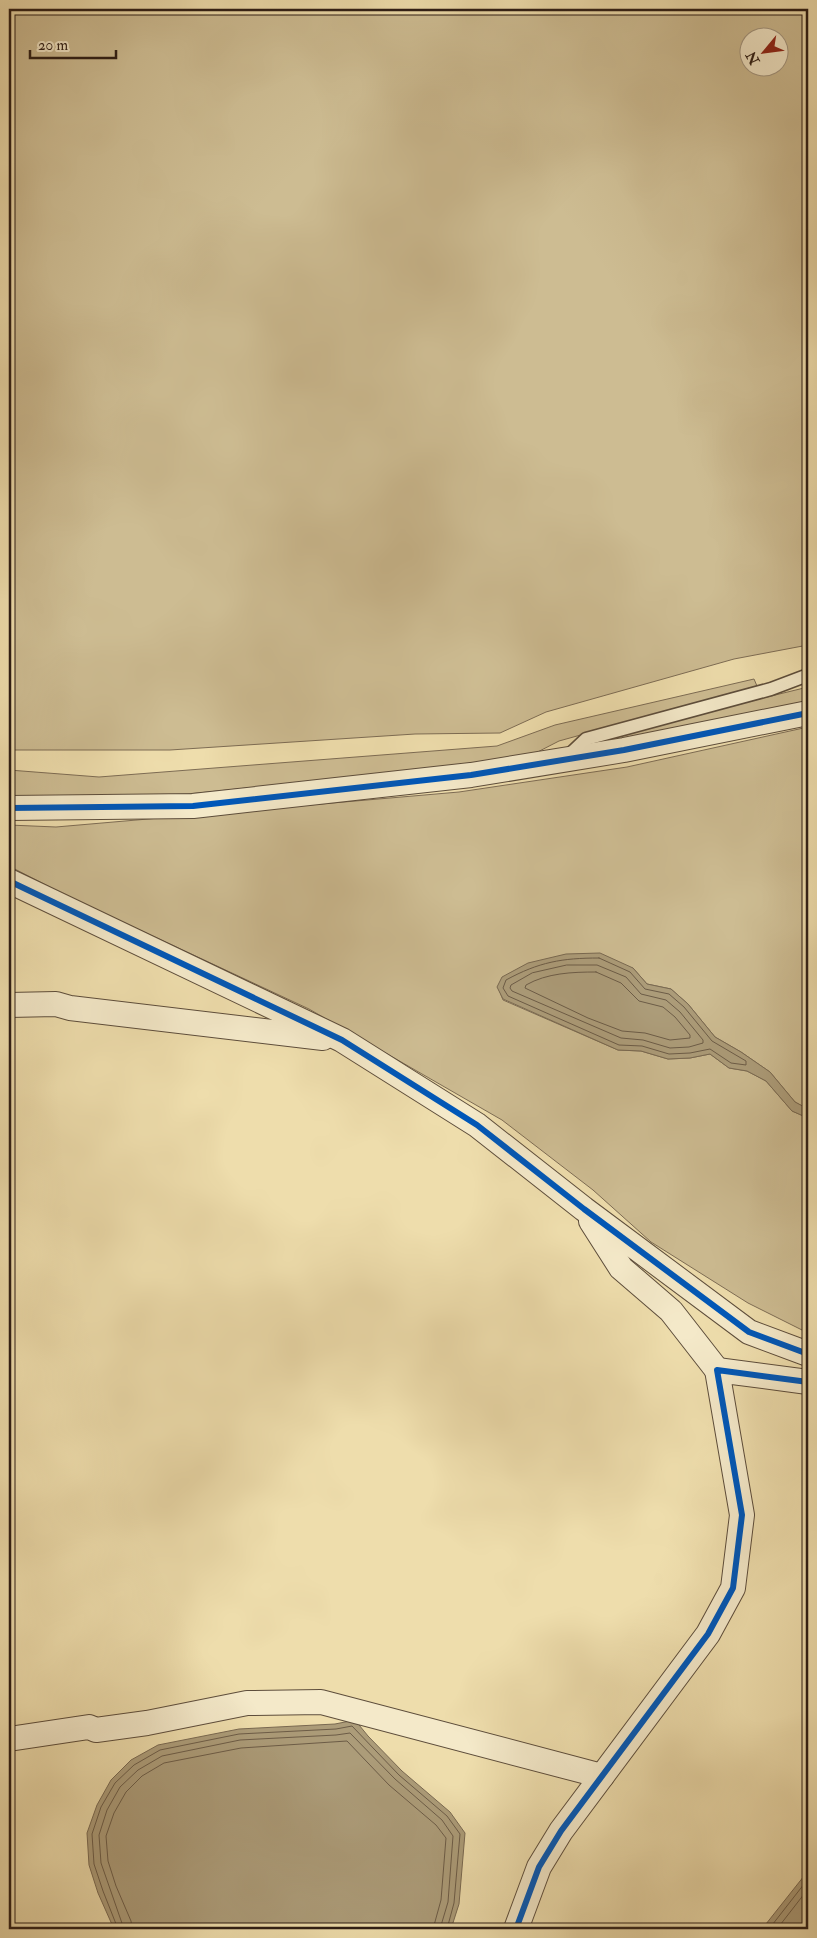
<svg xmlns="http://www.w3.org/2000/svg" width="817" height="1938" viewBox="0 0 817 1938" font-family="'IM FELL Double Pica',serif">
<rect width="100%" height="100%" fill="#eeddac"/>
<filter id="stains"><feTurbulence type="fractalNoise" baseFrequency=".004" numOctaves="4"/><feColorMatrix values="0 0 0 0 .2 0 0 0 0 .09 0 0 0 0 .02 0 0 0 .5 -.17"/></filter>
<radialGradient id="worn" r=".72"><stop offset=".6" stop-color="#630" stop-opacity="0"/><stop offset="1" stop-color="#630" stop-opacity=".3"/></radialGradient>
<g fill="#cdbc92" stroke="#7d6c54" fill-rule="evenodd">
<path d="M 9,9 L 808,9 L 808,645 L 734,659 L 546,712 L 500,733 L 415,734 L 170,750 L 9,750 ZM 750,38 L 780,38 L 780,68 L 750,68 Z"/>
<polygon points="754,679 757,686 559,741 522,760 188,794 9,799 9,770 99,777 497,746 555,725"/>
<polygon points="808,687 808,704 616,743 612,735"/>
<polygon points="808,727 808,1109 795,1102 770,1072 741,1052 715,1037 688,1004 671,989 647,984 633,968 498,987 503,1000 618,1050 641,1051 668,1059 690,1058 710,1054 729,1068 747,1071 766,1081 792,1111 808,1118 808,1333 748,1303 651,1242 593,1190 502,1120 309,1009 69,897 9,866 9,825 56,827 459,792 627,767"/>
</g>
<g fill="#ac9c79" stroke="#796951">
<polygon points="600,953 633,968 647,984 671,989 688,1004 715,1037 741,1052 770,1072 795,1102 808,1109 808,1118 792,1111 766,1081 747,1071 729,1068 710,1054 690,1058 668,1059 641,1051 618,1050 503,999 497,987 502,977 528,963 566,954"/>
<polygon points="355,1720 368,1736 402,1771 450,1812 465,1833 459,1904 451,1929 114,1929 98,1893 89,1865 87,1833 97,1805 111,1780 131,1760 158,1745 239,1729 335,1724"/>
<polygon points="808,1871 808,1929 762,1929"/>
</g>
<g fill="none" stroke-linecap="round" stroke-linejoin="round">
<g stroke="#6c5c47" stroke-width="1">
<path d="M 599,958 L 630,972 L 645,989 L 669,994 L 684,1007 L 712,1041 L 746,1061 L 746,1065 L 731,1063 L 710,1049 L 690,1053 L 669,1054 L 642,1046 L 619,1045 L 508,996 L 503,988 L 506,980 C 539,962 562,958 599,958 Z"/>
<polygon points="567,965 597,965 626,977 641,994 666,1000 680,1012 703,1040 703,1043 689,1047 670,1048 643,1040 621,1038 512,991 510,988 511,985 532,973"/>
<path d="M 596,972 L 621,983 L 639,1001 L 663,1007 L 675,1017 L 690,1035 L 690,1038 L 670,1040 L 645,1033 L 622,1031 L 588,1018 L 525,988 L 526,985 C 547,973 572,972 596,972 Z"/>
<polyline points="118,1929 103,1891 94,1864 92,1834 101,1807 115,1783 134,1765 160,1750 239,1734 336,1729 352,1726 399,1775 447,1816 460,1834 454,1903 447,1929"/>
<polyline points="124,1929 101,1863 99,1835 107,1810 120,1787 138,1770 162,1756 240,1740 336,1735 350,1733 395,1779 442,1820 453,1836 448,1902 440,1929"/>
<polyline points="132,1929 131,1921 116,1886 108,1861 106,1836 114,1813 126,1792 142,1776 164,1763 241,1748 347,1741 389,1785 436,1825 446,1838 441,1900 433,1929"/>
<polyline points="769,1929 808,1879"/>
<polyline points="777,1929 808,1889"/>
</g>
<g stroke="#5d4d3b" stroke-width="15">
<polyline id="lane" points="567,757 586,739 771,689 808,675"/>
</g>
<g stroke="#5d4d3b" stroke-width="26">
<g id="street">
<polyline points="9,808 193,806 471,775 624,750 808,713"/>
<polyline points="9,881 342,1040 477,1125 584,1209 749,1332 808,1354"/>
<polyline points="9,1005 56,1004 70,1008 323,1038"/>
<polyline points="591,1221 621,1268 671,1311 717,1370"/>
<polyline points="9,1739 89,1727 96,1730 147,1723 247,1703 321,1702 602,1776"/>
<polyline points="516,1929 539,1867 561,1831 708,1634 733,1588 742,1515 717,1370 808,1382"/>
</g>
</g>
<use href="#lane" stroke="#f4e9c9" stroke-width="12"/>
<use href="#street" stroke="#f4e9c9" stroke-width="24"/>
<g stroke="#f4e9c9" stroke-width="9">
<g id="cycleway">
<polyline points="9,808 193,806 471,775 624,750 808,713"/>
<polyline points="9,881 342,1040 477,1125 584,1209 749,1332 808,1354"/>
<polyline points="516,1929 539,1867 561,1831 708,1634 733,1588 742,1515 717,1370 808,1382"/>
</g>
</g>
<use href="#cycleway" stroke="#0057b8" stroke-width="6"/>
</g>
<rect width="817" height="1938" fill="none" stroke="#eeddac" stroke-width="30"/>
<rect x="10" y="10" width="797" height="1918" fill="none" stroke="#2d1d15" stroke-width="2.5"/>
<rect x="15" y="15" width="787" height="1908" fill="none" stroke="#2d1d15"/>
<g transform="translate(764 52) rotate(241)"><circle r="24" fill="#f4e9c9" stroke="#a49781"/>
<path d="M0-4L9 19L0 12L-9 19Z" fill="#8f2418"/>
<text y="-8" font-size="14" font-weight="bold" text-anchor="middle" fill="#2d1d15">N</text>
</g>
<path d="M30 50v8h86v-8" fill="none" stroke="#2d1d15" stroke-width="2.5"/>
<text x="38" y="50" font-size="15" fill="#2d1d15" stroke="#f4e9c9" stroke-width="4" paint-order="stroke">20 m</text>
<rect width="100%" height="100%" filter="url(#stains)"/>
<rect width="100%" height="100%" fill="url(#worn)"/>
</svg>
